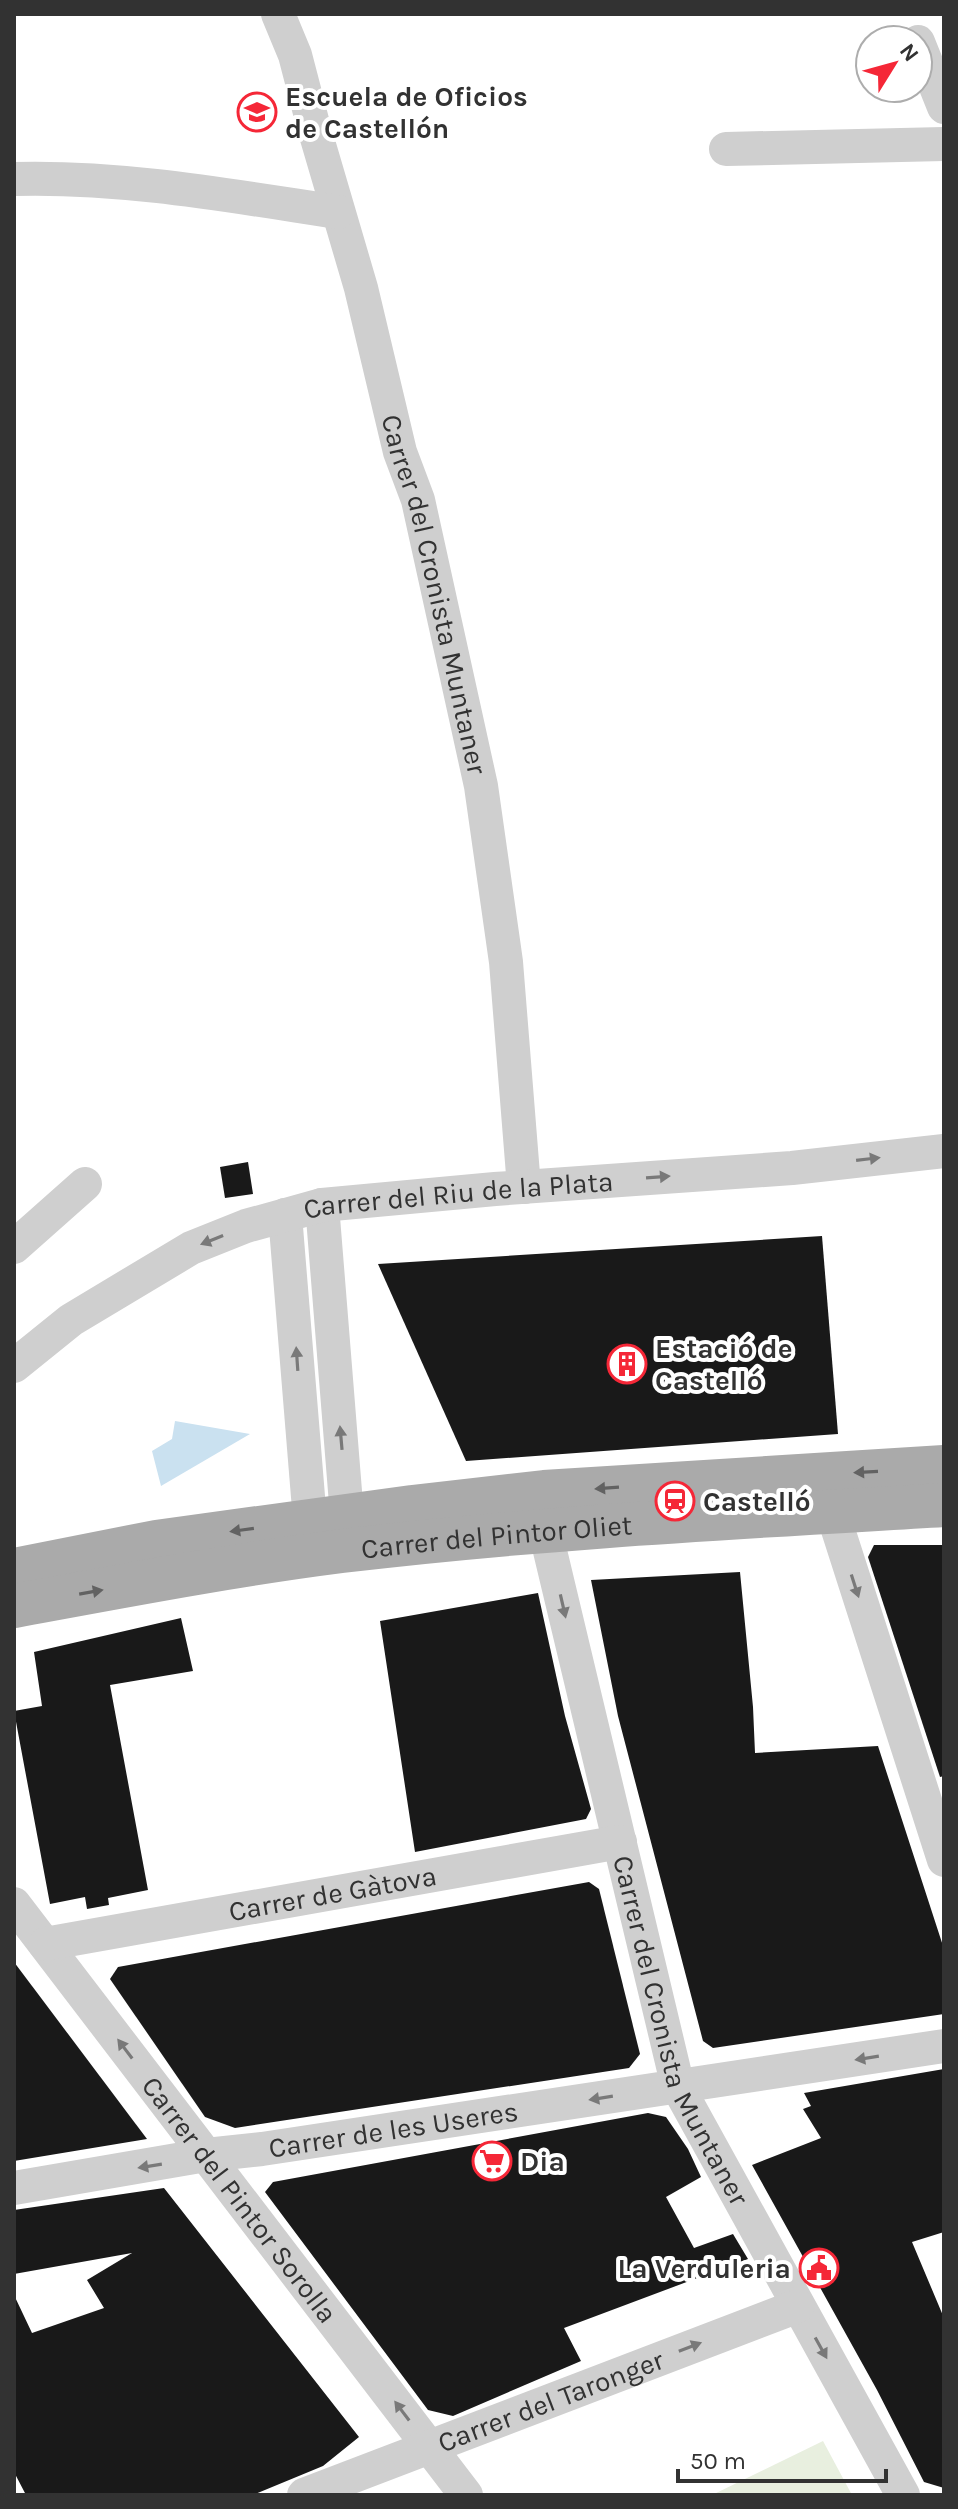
<svg xmlns="http://www.w3.org/2000/svg" width="958" height="2509" viewBox="0 0 958 2509" font-family="Karla,sans-serif">
<rect width="100%" height="100%" fill="#fff"/>
<polygon fill="#e8efdf" points="823,2441 852,2495 712,2495"/>
<polygon fill="#cae1f0" points="175,1421 250,1434 161,1486 152,1451 172,1439"/>
<g fill="#191919">
<polygon points="248,1162 253,1194 225,1198 220,1167"/>
<polygon points="822,1236 838,1434 466,1461 378,1264"/>
<polygon points="874,1545 944,1545 944,1776 940,1777 868,1557"/>
<polygon points="740,1572 753,1707 755,1753 878,1746 944,1949 944,2014 713,2048 703,2041 618,1716 591,1580"/>
<polygon points="538,1593 565,1716 591,1809 586,1819 415,1852 380,1621"/>
<polygon points="181,1618 193,1671 110,1685 148,1890 108,1898 109,1905 87,1909 85,1897 50,1904 14,1711 42,1706 34,1652"/>
<polygon points="589,1882 599,1889 640,2054 629,2068 235,2128 205,2117 110,1979 118,1967"/>
<polygon points="14,1962 147,2139 14,2161"/>
<polygon points="944,2069 944,2232 912,2242 944,2318 944,2488 924,2482 877,2390 752,2165 821,2138 803,2109 811,2106 804,2093"/>
<polygon points="648,2113 666,2117 688,2149 701,2177 666,2197 694,2248 733,2234 748,2259 564,2328 581,2361 453,2416 428,2410 265,2192 273,2182"/>
<polygon points="164,2188 359,2437 323,2466 253,2495 26,2495 14,2472 14,2295 32,2333 104,2308 87,2280 132,2253 14,2274 14,2210"/>
</g>
<g fill="none" stroke-linecap="round" stroke-linejoin="round">
<g stroke="#cfcfcf" stroke-width="34">
<path id="s1" d="M 278,14 L 295,55 L 314,128 L 361,288 L 400,452 L 418,500 L 481,786 L 506,962 L 524,1187"/>
<polyline points="918,42 944,107"/>
<polyline points="726,149 944,144"/>
<path d="M 14,179 C 122,176 232,196 338,212"/>
<polyline points="322,1205 347,1516 341,1539"/>
<polyline points="285,1215 310,1521 327,1539"/>
<polyline points="14,1247 85,1184"/>
<path id="s2" d="M 14,1366 L 71,1320 L 191,1248 L 246,1226 L 322,1205 L 495,1189 L 792,1168 L 944,1151"/>
<polyline points="832,1511 944,1860"/>
<path id="s3" d="M 545,1530 L 678,2087 L 903,2495"/>
<path id="s4" d="M 14,1904 L 466,2495"/>
<path id="s5" d="M 45,1944 L 620,1842"/>
<path id="s6" d="M 14,2188 L 206,2155 L 262,2149 L 944,2046"/>
<path id="s7" d="M 304,2495 L 798,2306"/>
</g>
<g stroke="#aaa" stroke-width="44">
<polyline points="14,1570 156,1542 412,1507 544,1492 944,1467"/>
<path id="s8" d="M 14,1606 C 123,1586 232,1565 342,1551 C 542,1527 743,1517 944,1505"/>
</g>
</g>
<defs><path id="oneway-solid" d="M-6-.8H1V-3.2L6.5 0L1 3.2V.8H-6Z" transform="scale(2)"/></defs>
<g fill="#797979">
<use href="#oneway-solid" transform="translate(868 1159) rotate(-7)"/>
<use href="#oneway-solid" transform="translate(658 1177) rotate(-4)"/>
<use href="#oneway-solid" transform="translate(212 1240) rotate(158)"/>
<use href="#oneway-solid" transform="translate(297 1359) rotate(-94)"/>
<use href="#oneway-solid" transform="translate(341 1438) rotate(-95)"/>
<use href="#oneway-solid" transform="translate(855 1586) rotate(72)"/>
<use href="#oneway-solid" transform="translate(563 1606) rotate(77)"/>
<use href="#oneway-solid" transform="translate(125 2049) rotate(-127)"/>
<use href="#oneway-solid" transform="translate(867 2058) rotate(171)"/>
<use href="#oneway-solid" transform="translate(601 2098) rotate(171)"/>
<use href="#oneway-solid" transform="translate(150 2166) rotate(171)"/>
<use href="#oneway-solid" transform="translate(690 2347) rotate(-21)"/>
<use href="#oneway-solid" transform="translate(821 2348) rotate(61)"/>
<use href="#oneway-solid" transform="translate(402 2411) rotate(-127)"/>
</g>
<g fill="#626262">
<use href="#oneway-solid" transform="translate(866 1472) rotate(177)"/>
<use href="#oneway-solid" transform="translate(607 1488) rotate(176)"/>
<use href="#oneway-solid" transform="translate(242 1530) rotate(172)"/>
<use href="#oneway-solid" transform="translate(91 1592) rotate(-10)"/>
</g>
<defs>
<g id="school-ring" transform="scale(2)"><circle r="9.5" fill="#fff" stroke="#f52737" stroke-width="1.5"/><path d="M0-5L7-2L0 1L-7-2ZM-4 1L0 2.5L4 1V4Q0 6-4 4Z" fill="#f52737"/></g>
<g id="building-ring" transform="scale(2)"><circle r="9.5" fill="#fff" stroke="#f52737" stroke-width="1.5"/><path d="M-4-6H4V6H1V3H-1V6H-4ZM-2.5-4.3h1.7v1.8h-1.7ZM.8-4.3h1.7v1.8H.8ZM-2.5-1h1.7V.8h-1.7ZM.8-1h1.7V.8H.8Z" fill="#f52737"/></g>
<g id="station-ring" transform="scale(2)"><circle r="9.5" fill="#fff" stroke="#f52737" stroke-width="1.5"/><path d="M-3-6H3Q5-6 5-4V2Q5 4 3 4L4.5 6H3L1.5 4h-3L-3 6H-4.5L-3 4Q-5 4-5 2V-4Q-5-6-3-6ZM-3.5-4v3h7v-3ZM-3.5 1v1.5H-2V1ZM2 1v1.5H3.5V1Z" fill="#f52737"/></g>
<g id="supermarket-ring" transform="scale(2)"><circle r="9.5" fill="#fff" stroke="#f52737" stroke-width="1.5"/><path d="M-6-5.5h2.5l.6 2H6L4.5 2H-2.5L-4.4-4H-6ZM-1.5 3.2a1.3 1.3 0 1 0 .1 0ZM3 3.2a1.3 1.3 0 1 0 .1 0Z" fill="#f52737"/></g>
<g id="civic-ring" transform="scale(2)"><circle r="9.5" fill="#fff" stroke="#f52737" stroke-width="1.5"/><path d="M-.6-6.5H3V-4.5H.6V-3L4-1V1h2V6H-6V1h2V-1L-.6-3ZM-1.2 2.5V6h2.4V2.5Z" fill="#f52737"/></g>
</defs>
<g fill-rule="evenodd">
<use href="#school-ring" x="257" y="112"/>
<use href="#building-ring" x="627" y="1364"/>
<use href="#station-ring" x="675" y="1501"/>
<use href="#supermarket-ring" x="492" y="2161"/>
<use href="#civic-ring" x="819" y="2268"/>
</g>
<g text-anchor="middle" stroke-width="8" stroke-linejoin="round" paint-order="stroke">
<g font-size="28" font-weight="bold" fill="#323232" stroke="#fff" text-anchor="start">
<text x="285" y="106">Escuela de Oficios<tspan x="285" dy="32">de Castellón</tspan></text>
<text x="655" y="1358">Estació de<tspan x="655" dy="32">Castelló</tspan></text>
<text x="703" y="1511">Castelló</text>
<text x="520" y="2171">Dia</text>
<text x="791" y="2278" text-anchor="end">La Verduleria</text>
</g>
<g font-size="28" fill="#323232" stroke="#fff">
<text dy="10" stroke="none"><textPath href="#s1" startOffset="602">Carrer del Cronista Muntaner</textPath></text>
<text dy="10" stroke="none"><textPath href="#s2" startOffset="488">Carrer del Riu de la Plata</textPath></text>
<text dy="10" stroke="none"><textPath href="#s8" startOffset="488">Carrer del Pintor Oliet</textPath></text>
<text dy="10" stroke="none"><textPath href="#s5" startOffset="292">Carrer de Gàtova</textPath></text>
<text dy="10" stroke="none"><textPath href="#s3" startOffset="520">Carrer del Cronista Muntaner</textPath></text>
<text dy="10" stroke="none"><textPath href="#s6" startOffset="384">Carrer de les Useres</textPath></text>
<text dy="10" stroke="none"><textPath href="#s4" startOffset="372">Carrer del Pintor Sorolla</textPath></text>
<text dy="10" stroke="none"><textPath href="#s7" startOffset="264">Carrer del Taronger</textPath></text>
</g>
</g>
<rect width="958" height="2509" fill="none" stroke="#323232" stroke-width="32"/>
<g transform="translate(894 64) rotate(53)"><circle r="38" fill="#ffffff" stroke="#adadad" stroke-width="2"/>
<path d="M0-6L14 30L0 20L-14 30Z" fill="#f52737"/>
<text y="-12" font-size="22" font-weight="bold" text-anchor="middle" fill="#323232">N</text>
</g>
<path d="M678 2469v12h208v-12" fill="none" stroke="#323232" stroke-width="4"/>
<text x="690" y="2469" font-size="24" fill="#323232" stroke="#ffffff" stroke-width="6" paint-order="stroke">50 m</text>
</svg>
